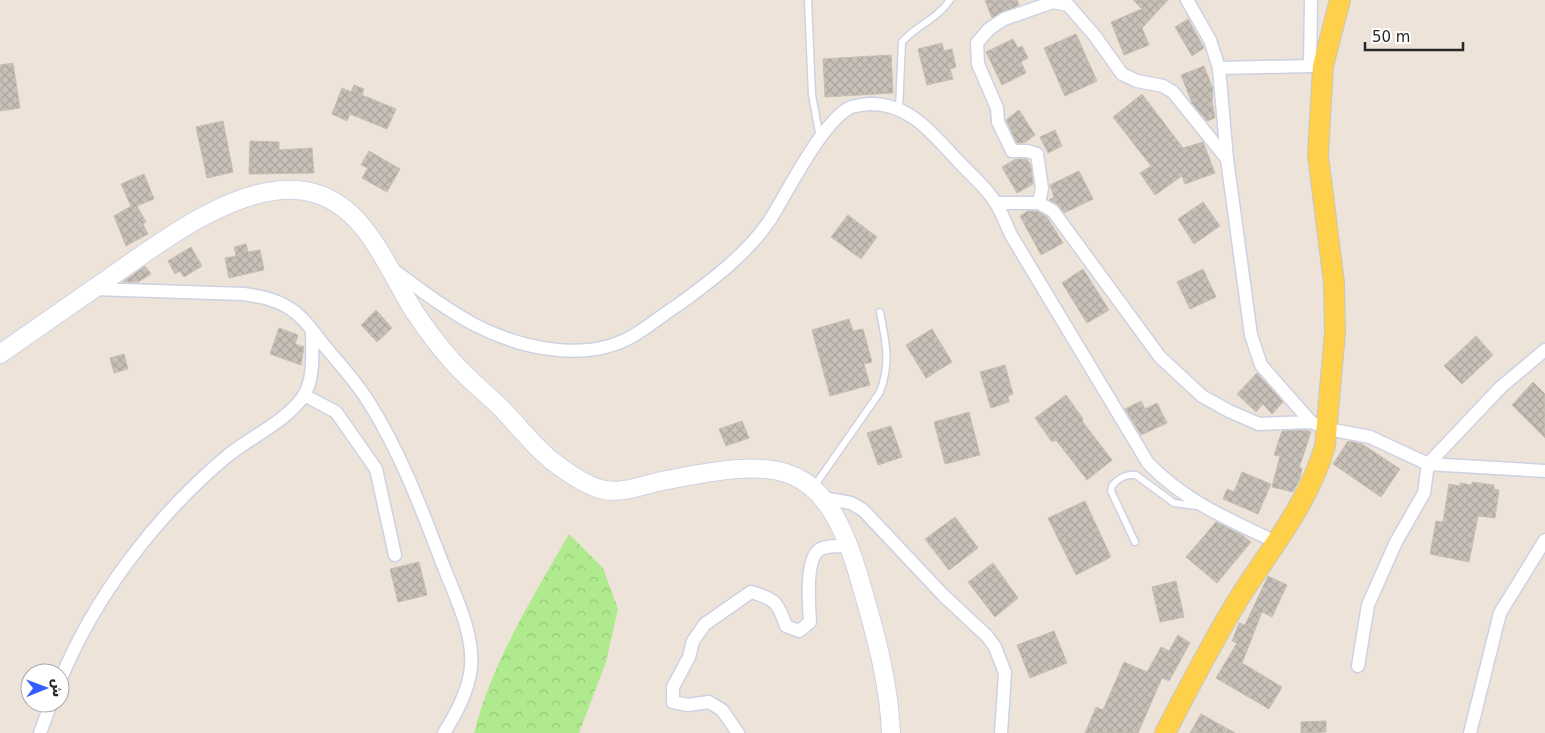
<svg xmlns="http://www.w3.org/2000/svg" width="1545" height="733" viewBox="0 0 1545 733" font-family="'DejaVu Sans',Cairo,sans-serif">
<defs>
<pattern id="forest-crowns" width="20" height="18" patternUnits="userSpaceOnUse" patternTransform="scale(1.25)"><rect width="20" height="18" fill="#b0ea8e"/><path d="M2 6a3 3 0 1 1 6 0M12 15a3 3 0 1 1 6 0" fill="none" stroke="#97c97a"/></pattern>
<pattern id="building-cross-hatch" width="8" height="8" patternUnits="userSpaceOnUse" patternTransform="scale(1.25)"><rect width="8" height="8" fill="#c7c0b8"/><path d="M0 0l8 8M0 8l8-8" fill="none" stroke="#aba59e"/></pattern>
</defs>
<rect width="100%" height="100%" fill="#ede3d8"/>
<path fill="url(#forest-crowns)" d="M 569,534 L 603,568 L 618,609 L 606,662 L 579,733 L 474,733 C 492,662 533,597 569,534 Z"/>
<g fill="url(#building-cross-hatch)" stroke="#c8bfb2">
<polygon points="985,0 1017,0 1019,5 992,18"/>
<polygon points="1133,0 1168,0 1142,28 1149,45 1124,55 1111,22 1142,9"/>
<polygon points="1188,19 1204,48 1192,56 1175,27"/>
<polygon points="1076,34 1097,81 1065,96 1044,48"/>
<polygon points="1013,39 1018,48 1022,46 1028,58 1021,62 1026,73 1002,85 986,52"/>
<polygon points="942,43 944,51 952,49 956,67 950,69 953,79 927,85 918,49"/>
<polygon points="891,55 893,93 825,97 823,59"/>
<polygon points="13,63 20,108 0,111 0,65"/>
<polygon points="1204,66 1213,89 1212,101 1215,118 1207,121 1192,103 1181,75"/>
<polygon points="354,85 364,89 362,95 396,109 387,129 350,114 347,121 332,114 342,88 351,92"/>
<polygon points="1142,94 1183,148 1203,142 1215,173 1185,184 1182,176 1155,195 1140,173 1151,166 1113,117"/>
<polygon points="1019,110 1035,135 1024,143 1017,143 1006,120"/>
<polygon points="223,121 233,172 207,178 196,127"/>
<polygon points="1055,130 1062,146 1048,153 1040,137"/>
<polygon points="250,141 279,142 279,150 312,148 314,173 249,174"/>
<polygon points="369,151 400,169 387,192 362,178 368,168 361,165"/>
<polygon points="1016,159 1027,159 1031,166 1033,184 1017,193 1002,167"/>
<polygon points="1079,171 1093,199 1064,213 1057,204 1049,200 1054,197 1050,185"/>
<polygon points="144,174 154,199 137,206 146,222 143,224 148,234 126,246 114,216 131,206 121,184"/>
<polygon points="1203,202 1220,226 1194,244 1178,219"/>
<polygon points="1028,211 1037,211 1047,217 1063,243 1041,255 1020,216"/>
<polygon points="848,215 877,237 861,259 831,237"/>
<polygon points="246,244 248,252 260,250 264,270 229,278 225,258 236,256 234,247"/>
<polygon points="191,247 202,266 184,277 180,271 175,274 168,261"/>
<polygon points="145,266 151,274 138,282 123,282"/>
<polygon points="1083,269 1109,310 1087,323 1062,283"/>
<polygon points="1203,269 1216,297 1190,309 1177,282"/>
<polygon points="376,310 392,328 377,342 361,325"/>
<polygon points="849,319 853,331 863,329 872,362 864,364 870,385 830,396 812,330"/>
<polygon points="279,328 298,335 295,344 304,347 301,365 270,354"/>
<polygon points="932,329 952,362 926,378 906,345"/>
<polygon points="1476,336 1493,355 1462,384 1444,366"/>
<polygon points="124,354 128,369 114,373 110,358"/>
<polygon points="1005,365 1013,394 1008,396 1009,402 991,408 980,372"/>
<polygon points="1257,373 1283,402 1272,414 1263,404 1256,412 1237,394"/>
<polygon points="1533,382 1545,394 1545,438 1512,405"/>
<polygon points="1066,395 1083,419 1082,421 1112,460 1087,480 1056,440 1052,442 1035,418"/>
<polygon points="1141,401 1145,409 1157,403 1167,423 1141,435 1125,409"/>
<polygon points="969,412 980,455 945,464 934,422"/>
<polygon points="742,421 749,438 726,446 719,429"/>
<polygon points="891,426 902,457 878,465 867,433"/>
<polygon points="1305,430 1311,432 1299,468 1302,468 1300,478 1293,492 1272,487 1280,456 1274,455 1282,431"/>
<polygon points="1348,441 1362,444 1400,469 1381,497 1333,464"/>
<polygon points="1242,472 1271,484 1258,514 1223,499 1227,489 1234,492"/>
<polygon points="1472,482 1494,485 1494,489 1499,490 1495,518 1478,516 1469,562 1430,554 1436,521 1443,522 1449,484 1460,486 1460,483 1472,485"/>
<polygon points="1085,501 1111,557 1076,575 1048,518"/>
<polygon points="955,517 978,548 949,570 925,539"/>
<polygon points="1216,522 1242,535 1251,542 1217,583 1186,557"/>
<polygon points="419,562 427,595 398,602 390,569"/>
<polygon points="993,563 1018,598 995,617 968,582"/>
<polygon points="1268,576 1287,585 1272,617 1262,612 1242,663 1282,687 1269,709 1216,678 1237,643 1232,641 1239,623 1245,625"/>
<polygon points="1176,581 1184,617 1160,622 1152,587"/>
<polygon points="1054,631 1067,663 1030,678 1017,645"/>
<polygon points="1178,635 1190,643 1169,681 1162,678 1138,733 1085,733 1096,707 1103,710 1124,662 1147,672 1161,647 1169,651"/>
<polygon points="1201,714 1235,733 1190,733"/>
<polygon points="1326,721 1326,732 1301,733 1301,722"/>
</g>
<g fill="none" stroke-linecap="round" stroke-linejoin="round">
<g stroke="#cdd2e3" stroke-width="9">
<g id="service">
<polyline points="808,0 812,95 820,138"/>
<path d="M 899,109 L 902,42 C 917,25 936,20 950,0"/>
<path d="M 813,488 L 880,392 C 891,362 886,343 880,312"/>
<path d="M 1135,542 L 1111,491 L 1112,486 C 1118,478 1127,474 1136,475 L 1174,503 L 1196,506"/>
</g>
</g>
<g stroke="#cdd2e3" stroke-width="15">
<g id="minor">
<polyline points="1187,0 1210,40 1219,68 1227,159 1251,335 1261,365 1311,422"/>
<polyline points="1311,0 1310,66 1319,66"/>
<polyline points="1219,68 1310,66"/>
<polyline points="996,203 1039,203 1053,211 1160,357 1202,396 1229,411 1259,424 1311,422 1328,429 1370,437 1428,464 1545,471"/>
<polyline points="1039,203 1042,188 1037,154 1027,151 1012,151 998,122 997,108 978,64 977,43 989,29 1004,19 1053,2 1068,5 1095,36 1122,74 1137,81 1163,86 1173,92 1227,159"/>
<path d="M 391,268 C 418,288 445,309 475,325 C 520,348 584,363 631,337 C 647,328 662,315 678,305 C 711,281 747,254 770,220 C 788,191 821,124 849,108 C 854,105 863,105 869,104 C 911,103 933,135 960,163 C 972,176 986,187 995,202 C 1002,212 1006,225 1011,235 L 1148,463 C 1184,501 1230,520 1276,542"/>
<path d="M 94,289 L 244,294 C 263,297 280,300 296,313 C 309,323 317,338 328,350 C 342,367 356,382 368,401 C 400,451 422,510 443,565 C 455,596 474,633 471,667 C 469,690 456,714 444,733"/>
<polyline points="304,395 336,412 376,469 395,555"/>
<polyline points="823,498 851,503 863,510 944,596 987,636 995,647 1005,673 1001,733"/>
<polyline points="1358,666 1368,605 1396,542 1424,493 1428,464 1501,387 1545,350"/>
<path d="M 60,681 C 94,597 156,516 226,457 C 250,437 284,423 303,397 C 315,379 312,351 312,330"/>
<polyline points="40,733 51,703"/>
<path d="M 738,733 L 722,710 L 709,702 L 688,705 L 673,702 L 673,687 L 689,657 L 693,641 L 705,624 L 751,592 C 775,599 778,602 786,626 L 799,631 L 810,622 C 809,606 805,560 819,550 C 826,545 841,546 850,546"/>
<polyline points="1470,733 1500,613 1545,540"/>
</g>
</g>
<g stroke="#cdd2e3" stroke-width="20">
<path id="secondary" d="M 0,354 C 33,331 66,308 99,285 C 152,249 229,186 296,190 C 362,194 384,264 414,311 C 425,328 439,346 452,361 C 466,377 483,391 498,405 C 516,423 532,444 551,460 C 565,471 583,484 600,489 C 620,495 643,485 662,481 C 781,457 825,456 861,584 C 875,632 889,682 891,733"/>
</g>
<g stroke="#c7c7c7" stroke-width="22">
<path id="primary" d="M 1165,733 C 1189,687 1213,640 1241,595 C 1272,547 1309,502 1325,446 L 1335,332 L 1334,283 L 1318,155 L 1323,66 L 1340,0"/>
</g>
<use href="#service" stroke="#fff" stroke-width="6"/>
<use href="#minor" stroke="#fff" stroke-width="12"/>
<use href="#secondary" stroke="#fff" stroke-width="18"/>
<use href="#primary" stroke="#ffd04a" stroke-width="20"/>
</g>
<g transform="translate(45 688) rotate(89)"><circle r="24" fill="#ffffff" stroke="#a9a9a9"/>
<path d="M0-4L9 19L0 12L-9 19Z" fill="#325eff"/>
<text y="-8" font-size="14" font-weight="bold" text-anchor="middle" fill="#282828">ش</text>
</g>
<path d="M1365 42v8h98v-8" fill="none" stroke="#282828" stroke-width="2.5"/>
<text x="1372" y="42" font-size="15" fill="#282828" stroke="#ffffff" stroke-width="4" paint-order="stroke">50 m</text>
</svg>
